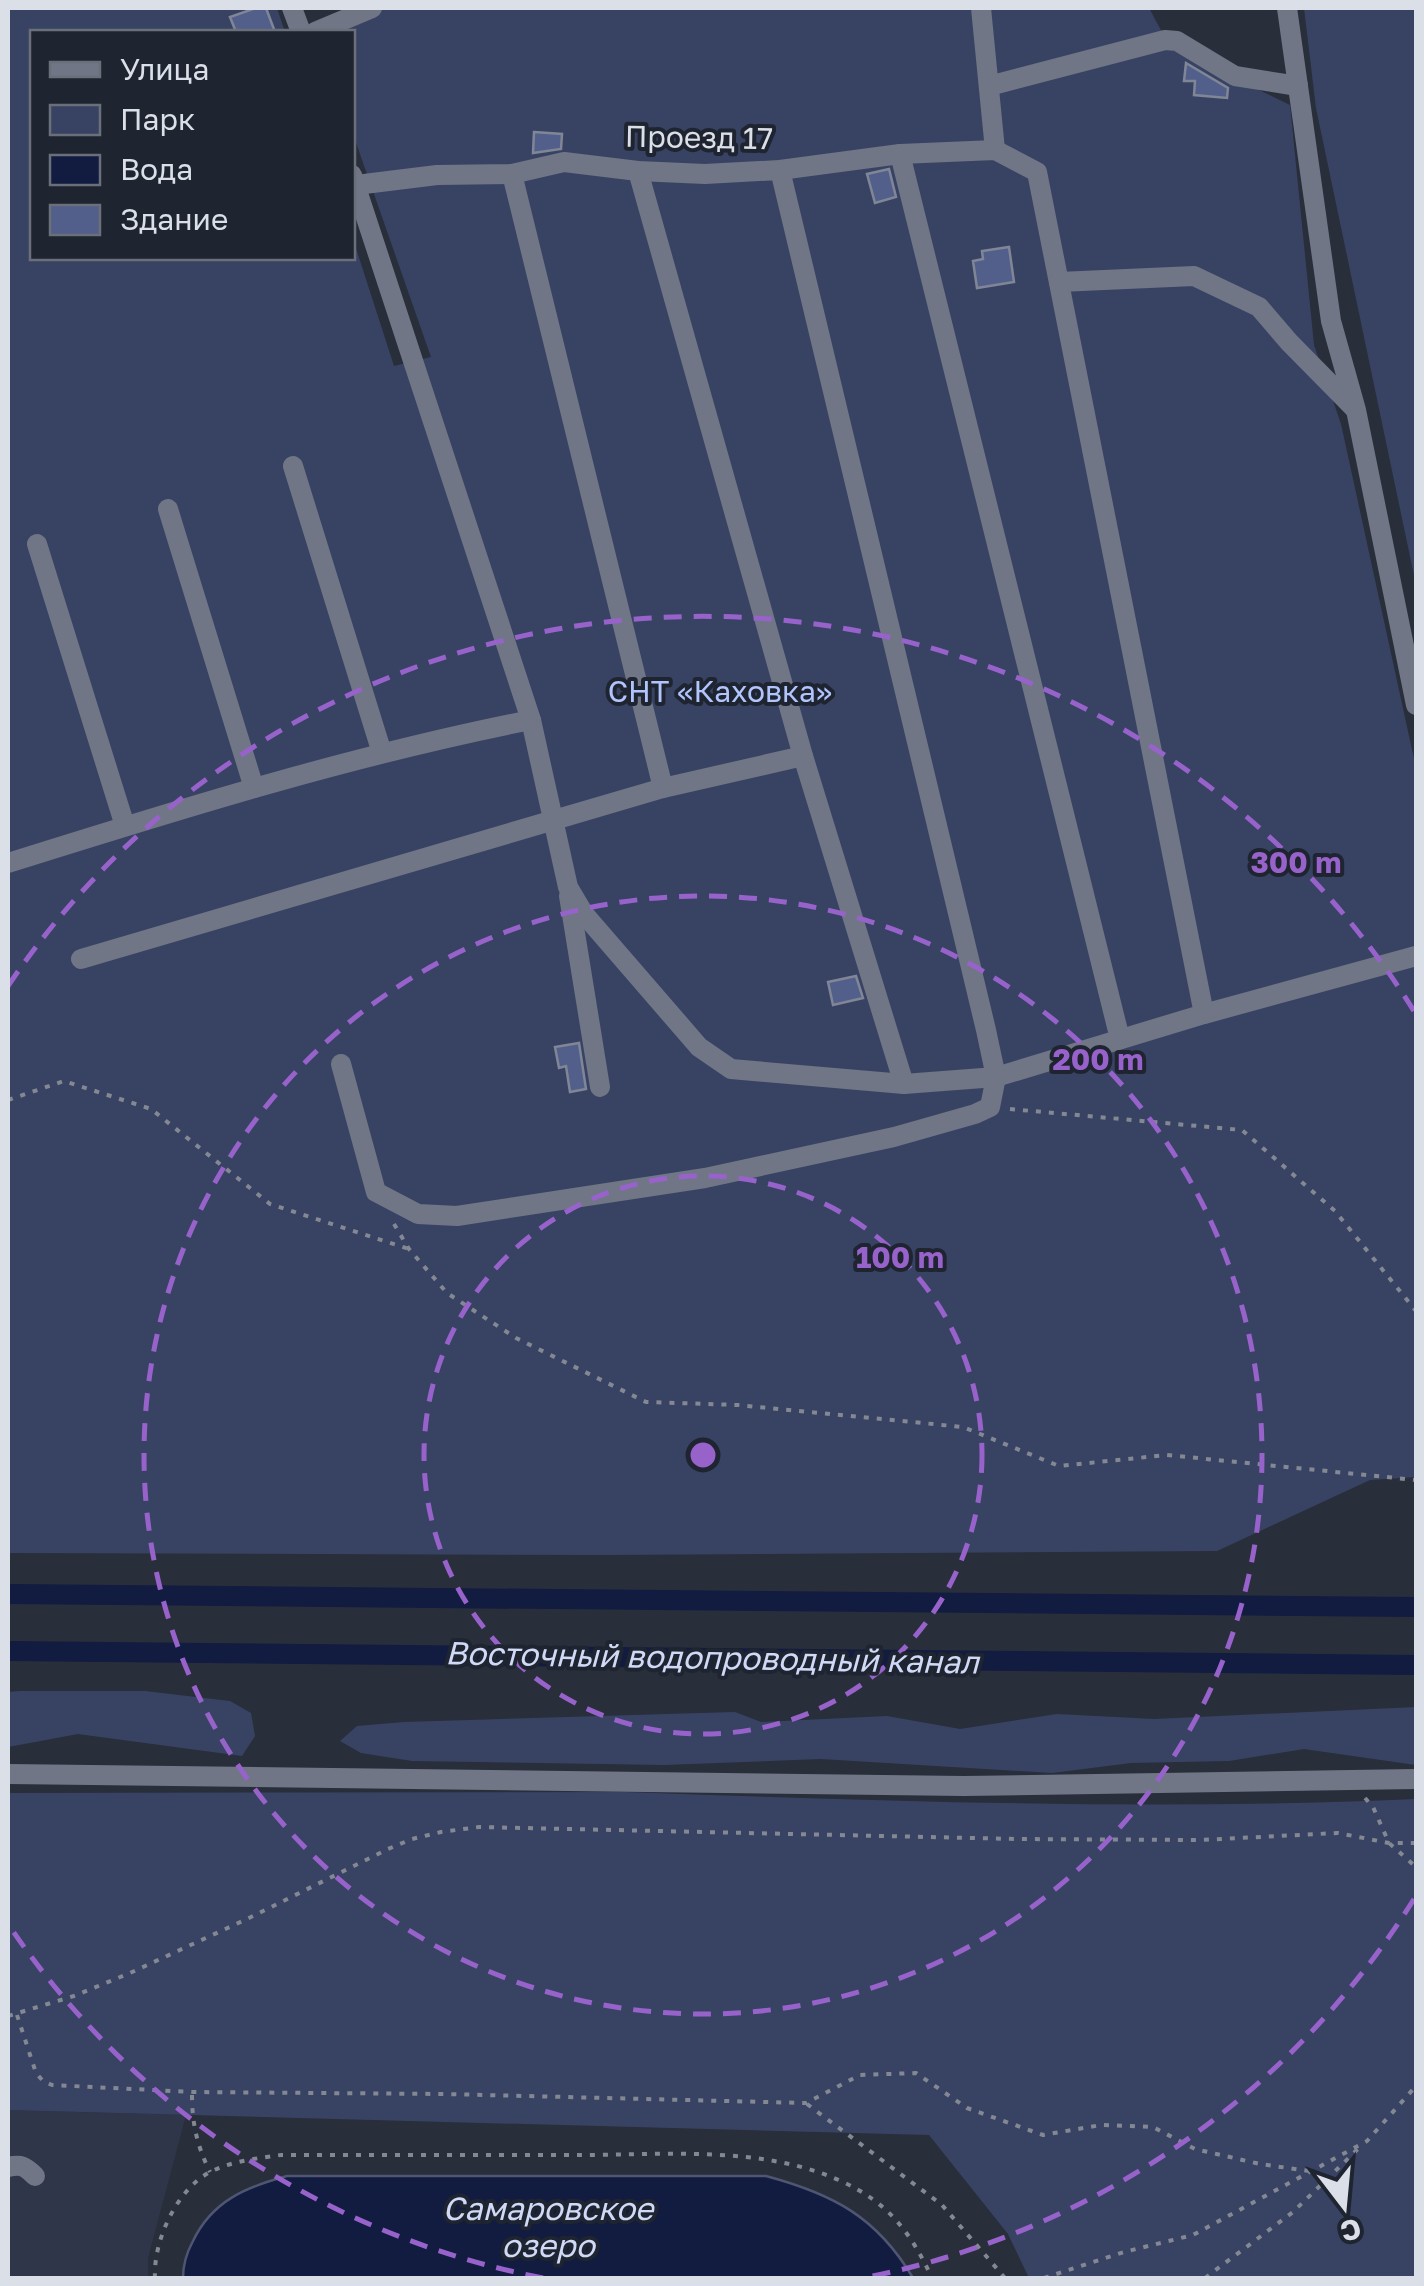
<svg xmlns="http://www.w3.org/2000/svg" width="1424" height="2286" viewBox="0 0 1424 2286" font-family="'Golos Text',sans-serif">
<rect width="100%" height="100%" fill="#292e3b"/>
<polygon fill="#303649" points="8,2110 186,2115 148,2258 148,2278 8,2278"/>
<g fill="#384364">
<polygon points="8,8 277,8 285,32 32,32 32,258 352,258 353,239 394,366 431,357 353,134 352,32 338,32 386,8 1149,8 1170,47 1290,105 1314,345 1341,424 1416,768 1416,1477 1370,1480 1217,1551 604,1555 8,1553"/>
<polygon points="1304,8 1416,8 1416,585 1316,108"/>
<polygon points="20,1691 145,1691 230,1701 251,1713 255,1736 242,1756 78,1734 8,1747 8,1692"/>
<polygon points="1416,1707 1416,1765 1304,1749 1229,1761 1131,1763 1052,1773 821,1759 664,1765 412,1761 361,1753 340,1741 357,1726 404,1722 735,1712 761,1722 887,1716 960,1729 1057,1714 1154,1719"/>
<path d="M 625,1792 C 889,1801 1153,1811 1416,1799 L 1416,2278 L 1029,2278 L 1008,2234 L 929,2135 L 8,2110 L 8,1793 Z"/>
</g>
<path fill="#121b40" stroke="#4e5672" stroke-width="2.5" d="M 287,2176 L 766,2176 C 833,2194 877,2217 913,2278 L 183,2278 C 183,2266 187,2252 193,2241 C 212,2201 246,2187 287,2176 Z"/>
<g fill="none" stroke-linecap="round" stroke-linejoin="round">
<g stroke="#121b40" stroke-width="20">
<polyline points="8,1594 1416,1607"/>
<polyline points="8,1651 1416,1665"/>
</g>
</g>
<g fill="#515f8a" stroke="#808696" stroke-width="2.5">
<polygon points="256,8 266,8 275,32 236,32 230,17"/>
<polygon points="1186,63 1228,88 1227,98 1194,95 1195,81 1184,81"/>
<polygon points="534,132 562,134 561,149 533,153"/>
<polygon points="889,169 896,197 875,203 867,174"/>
<polygon points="1009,247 1014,282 977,288 973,261 983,259 982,251"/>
<polygon points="856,976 863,998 833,1005 828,982"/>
<polygon points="579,1043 586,1089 570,1092 566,1066 559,1068 555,1047"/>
</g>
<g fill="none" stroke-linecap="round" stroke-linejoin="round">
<g stroke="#838893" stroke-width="4" stroke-dasharray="5 8" stroke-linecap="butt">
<polyline points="8,1100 64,1081 151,1109 270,1204 409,1249"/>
<polyline points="1010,1109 1242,1130 1335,1211 1416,1311"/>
<polyline points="394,1224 409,1249 447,1293 516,1338 646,1402 738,1405 963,1427 1059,1466 1167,1455 1416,1480"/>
<polyline points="1365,1798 1373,1807 1389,1843 1416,1867"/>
<polyline points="17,2015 36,2073 43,2081 52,2085 192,2092 445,2094 806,2103 860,2075 916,2073 967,2108 1043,2135 1101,2125 1153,2127 1195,2149 1260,2164 1309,2171"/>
<polyline points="8,2016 74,1996 130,1973 247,1919 388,1849 412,1839 441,1832 479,1827 1017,1839 1200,1840 1338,1833 1389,1843 1416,1843"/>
<path d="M 192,2095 C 192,2123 197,2146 210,2172"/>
<polyline points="807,2104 942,2205 1005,2278"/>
<path d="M 155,2278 C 153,2241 177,2188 212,2171 C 233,2161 259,2158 281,2155 C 380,2155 479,2155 578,2155 C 664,2155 761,2145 841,2181 C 889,2203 911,2233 932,2278"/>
<polyline points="1044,2278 1124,2252 1193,2235 1367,2141 1416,2086"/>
<polyline points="1205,2278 1293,2212 1363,2144"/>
</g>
<g stroke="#707686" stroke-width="20">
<polyline points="292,8 301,32"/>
<polyline points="981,8 995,150"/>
<polyline points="1287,8 1331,321 1356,410 1416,705"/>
<polyline points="315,32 372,8"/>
<polyline points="989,86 1165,40 1177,41 1235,76 1298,86"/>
<polyline points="900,154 1120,1039"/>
<polyline points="638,171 803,756 904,1084"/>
<polyline points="512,174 663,788"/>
<polyline points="352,175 531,720 568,887 584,914 699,1047 731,1069 904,1084 996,1077 1204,1014 1416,956"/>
<polyline points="356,185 437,175 512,174 564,162 638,171 705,174 780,170 900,154 995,150 1037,172 1204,1014"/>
<polyline points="1059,282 1194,276 1259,307 1289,342 1355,409"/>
<polyline points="293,466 382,753"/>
<polyline points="168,509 254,788"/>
<polyline points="37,544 125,826"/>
<path d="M 8,863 C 180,809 353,755 531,720"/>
<polyline points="569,896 600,1087"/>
<polyline points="81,959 663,788 803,756"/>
<polyline points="341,1064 376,1192 418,1214 457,1216 705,1178 894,1137 975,1114 990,1107 996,1077 986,1030 780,170"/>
<polyline points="8,1774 964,1786 1416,1779"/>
<path d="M 8,2167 C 21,2164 25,2166 35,2176"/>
</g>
</g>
<g fill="none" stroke="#9862cb" stroke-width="5" stroke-dasharray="18 12">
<circle cx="703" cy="1455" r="279"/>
<circle cx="703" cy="1455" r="559"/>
<path d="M1414 1899A838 838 0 0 1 863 2278M543 2278A838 838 0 0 1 8 1924M8 986A838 838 0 0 1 1414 1011"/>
</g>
<g text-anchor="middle" stroke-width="8" stroke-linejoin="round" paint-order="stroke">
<g font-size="30" fill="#dbdfe8" stroke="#1f2431">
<text transform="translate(699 138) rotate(1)" y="10">Проезд 17</text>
</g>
<g font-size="30" fill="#b1c4fc" stroke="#1f2431">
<text x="720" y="702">СНТ «Каховка»</text>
</g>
<g font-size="32" font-style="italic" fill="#d0daf7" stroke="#1f2431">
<text transform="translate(712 1658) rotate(1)" y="11">Восточный водопроводный канал</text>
<text x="548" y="2220">Самаровское<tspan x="548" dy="37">озеро</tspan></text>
</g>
</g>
<circle cx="703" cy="1455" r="15" fill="#9862cb" stroke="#1f2431" stroke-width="5"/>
<g font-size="30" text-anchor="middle" font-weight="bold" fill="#9862cb" stroke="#1f2431" stroke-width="8" stroke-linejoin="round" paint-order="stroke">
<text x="1296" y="873">300 m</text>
<text x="1098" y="1070">200 m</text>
<text x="900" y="1268">100 m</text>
</g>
<rect width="1424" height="2286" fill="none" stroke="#dbdfe8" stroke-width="20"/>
<rect x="30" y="30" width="325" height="230" fill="#1f2431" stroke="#6a6f7a" stroke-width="2.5"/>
<rect x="50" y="62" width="50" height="15" fill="#707686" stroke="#6a6f7a" stroke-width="2.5"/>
<text x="120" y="80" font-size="30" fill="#dbdfe8">Улица</text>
<rect x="50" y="105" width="50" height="30" fill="#384364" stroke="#6a6f7a" stroke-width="2.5"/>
<text x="120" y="130" font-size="30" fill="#dbdfe8">Парк</text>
<rect x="50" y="155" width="50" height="30" fill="#121b40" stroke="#6a6f7a" stroke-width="2.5"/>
<text x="120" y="180" font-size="30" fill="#dbdfe8">Вода</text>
<rect x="50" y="205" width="50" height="30" fill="#515f8a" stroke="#6a6f7a" stroke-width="2.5"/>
<text x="120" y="230" font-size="30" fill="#dbdfe8">Здание</text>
<g transform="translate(1344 2206) rotate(164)" stroke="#1f2431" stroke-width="8" paint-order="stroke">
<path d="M0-8L18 38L0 25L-18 38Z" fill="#dbdfe8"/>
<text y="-15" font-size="28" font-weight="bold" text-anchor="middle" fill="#dbdfe8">С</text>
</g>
</svg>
